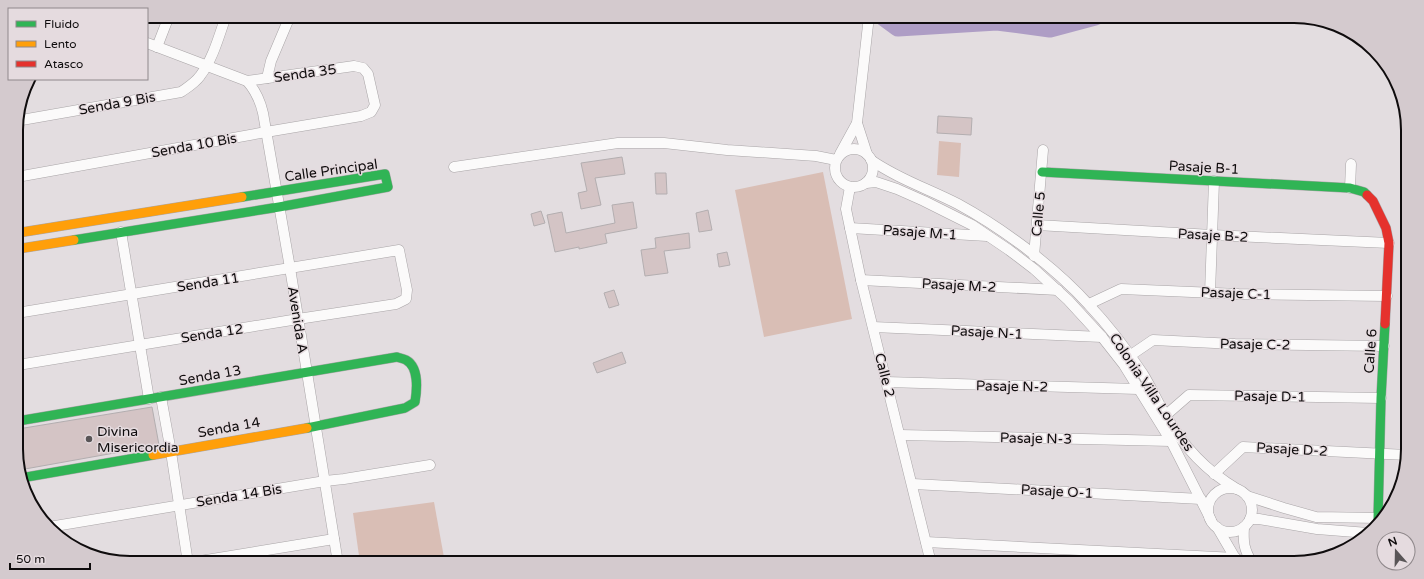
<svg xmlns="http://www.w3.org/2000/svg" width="1424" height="579" viewBox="0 0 1424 579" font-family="'Varela Round',sans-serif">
<rect width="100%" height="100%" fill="#e3dde0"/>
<g fill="#d9beb5">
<polygon points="939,141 961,143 959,177 937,175"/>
<polygon points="823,172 852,319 764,337 735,190"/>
<polygon points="434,502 445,563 360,563 353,513"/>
</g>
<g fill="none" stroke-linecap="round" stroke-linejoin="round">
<polyline stroke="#ae9dc5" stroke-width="19" points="883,16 898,27 997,21 1050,28 1095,16"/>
</g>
<g fill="#d4c4c5" stroke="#b3aeb0">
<polygon points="938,116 972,118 971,135 937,133"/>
<polygon points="622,157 625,174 595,178 601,205 581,209 578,193 587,191 581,163"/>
<polygon points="655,173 666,173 667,194 656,194"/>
<polygon points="633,202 637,228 605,234 607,243 579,249 579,247 555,252 547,215 562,212 566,233 615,223 612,205"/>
<polygon points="708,210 712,230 699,232 696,213"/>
<polygon points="541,211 545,223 534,226 531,214"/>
<polygon points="689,233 690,248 664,251 668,273 645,276 641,250 656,248 655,238"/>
<polygon points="727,252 730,265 719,267 717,254"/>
<polygon points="614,290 619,305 609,308 604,293"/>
<polygon points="622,352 626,363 597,373 593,363"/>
<polygon points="152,407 159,445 25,469 18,429"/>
</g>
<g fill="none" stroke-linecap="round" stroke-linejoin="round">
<g stroke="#a9a5a7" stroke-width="11">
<g id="street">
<polyline points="289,18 312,16"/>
<path d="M 147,43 L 247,81 C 256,91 260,100 263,113 L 290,268 L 338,563"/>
<polyline points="157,47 169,16"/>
<polyline points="267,78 271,61 290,16"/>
<path d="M 16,121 L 181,92 C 188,87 195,83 200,76 C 213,59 219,36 226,16"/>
<polyline points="857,123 867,154"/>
<circle cx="854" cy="168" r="19"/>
<polyline points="840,154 857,123 869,16"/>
<path d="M 871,160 C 898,179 929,189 958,204 C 1002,228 1055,267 1089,305 C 1109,326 1127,350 1143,374 C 1151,387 1157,401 1165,414 C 1182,445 1206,471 1237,489"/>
<polyline points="454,167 618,143 664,143 727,150 816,156 836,160"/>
<polyline points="17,177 266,132 361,116 371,112 375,105 368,74 363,68 354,66 247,81"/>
<polyline points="866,183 876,182 897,189 924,201 972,225 1009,250 1034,269 1068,300 1102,337 1124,365 1171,441 1211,520"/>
<polyline points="850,187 846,209 861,280 931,563"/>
<polyline points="1350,188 1351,164"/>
<polyline points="1037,225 1212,235 1389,243"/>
<polyline points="850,228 987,236"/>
<polyline points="121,232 149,399"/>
<polyline points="1034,256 1043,150"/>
<polyline points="861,280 1058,290"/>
<polyline points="1210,293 1214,181"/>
<polyline points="1089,304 1121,289 1239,294 1387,296"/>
<polyline points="17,313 399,250 407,290 406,299 396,304 298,319 18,365"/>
<polyline points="873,327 1102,337"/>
<polyline points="1131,355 1153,340 1235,344 1384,346"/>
<polyline points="886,382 1138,389"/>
<polyline points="161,397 171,452 188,563"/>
<polyline points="1166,415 1189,395 1381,398"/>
<polyline points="900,435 1171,441"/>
<polyline points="1214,474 1243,447 1407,455"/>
<polyline points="913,484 1201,499"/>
<circle cx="1230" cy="510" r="22"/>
<polyline points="1247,496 1284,508 1316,517 1379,518"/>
<polyline points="1250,519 1259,519 1317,529 1368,533"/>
<polyline points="49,527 325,481 344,479 430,465"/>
<polyline points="1217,527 1238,563"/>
<path d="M 1244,527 C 1243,543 1244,549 1252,563"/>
<polyline points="926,542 1236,558"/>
<polyline points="188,563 334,539"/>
</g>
</g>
<g stroke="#a9a5a7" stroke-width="10">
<g id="fast">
<polyline points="1042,172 1350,188 1364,192 1367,195"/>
<polyline points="74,240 279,207 388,187 385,174 242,197"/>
<path d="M 18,421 L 397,357 C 400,358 404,359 406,360 C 419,367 417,390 415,402 L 405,408 L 307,428"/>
<polyline points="21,478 153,455"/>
<polyline points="1378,519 1381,398 1385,324"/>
</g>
</g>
<g stroke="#a9a5a7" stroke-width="10">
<g id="slow">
<polyline points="17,233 242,197"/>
<polyline points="17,249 74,240"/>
<polyline points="153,455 307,428"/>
</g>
</g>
<g stroke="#a9a5a7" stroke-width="10">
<polyline id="jam" points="1367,195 1373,201 1386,228 1389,243 1385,324"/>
</g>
<use href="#street" stroke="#fbfafa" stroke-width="10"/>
<use href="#fast" stroke="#30b455" stroke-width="9"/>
<use href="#slow" stroke="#ff9f0a" stroke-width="9"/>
<use href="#jam" stroke="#e5322d" stroke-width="9"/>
</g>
<circle fill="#595557" stroke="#e5dbdf" stroke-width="1.5" cx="89" cy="439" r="4"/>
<g text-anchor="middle" stroke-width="3" stroke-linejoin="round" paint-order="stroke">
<g font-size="14" fill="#0f0c0d" stroke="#e5dbdf">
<text transform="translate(305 73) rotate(-8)" y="5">Senda 35</text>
<text transform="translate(117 103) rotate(-10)" y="5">Senda 9 Bis</text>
<text transform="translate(194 145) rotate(-10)" y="5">Senda 10 Bis</text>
<text transform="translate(1204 167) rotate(3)" y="5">Pasaje B-1</text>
<text transform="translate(331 170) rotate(-8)" y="5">Calle Principal</text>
<text transform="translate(1038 214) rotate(-85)" y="5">Calle 5</text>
<text transform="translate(920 232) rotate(4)" y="5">Pasaje M-1</text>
<text transform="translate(1213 235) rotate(3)" y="5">Pasaje B-2</text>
<text transform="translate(208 282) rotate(-9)" y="5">Senda 11</text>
<text transform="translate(959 285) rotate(3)" y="5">Pasaje M-2</text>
<text transform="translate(1236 293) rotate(2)" y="5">Pasaje C-1</text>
<text transform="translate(298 320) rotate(81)" y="5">Avenida A</text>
<text transform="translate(987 332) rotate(3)" y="5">Pasaje N-1</text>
<text transform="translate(212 333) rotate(-9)" y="5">Senda 12</text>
<text transform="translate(1255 344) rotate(1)" y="5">Pasaje C-2</text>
<text transform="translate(1370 351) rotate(-86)" y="5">Calle 6</text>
<text transform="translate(210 375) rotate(-10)" y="5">Senda 13</text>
<text transform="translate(885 375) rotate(76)" y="5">Calle 2</text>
<text transform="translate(1012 386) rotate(1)" y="5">Pasaje N-2</text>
<text transform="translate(1152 392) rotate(56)" y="5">Colonia Villa Lourdes</text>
<text transform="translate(1270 396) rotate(1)" y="5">Pasaje D-1</text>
<text transform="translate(229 427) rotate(-10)" y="5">Senda 14</text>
<text transform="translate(1036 438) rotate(1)" y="5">Pasaje N-3</text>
<text transform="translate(1292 449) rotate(3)" y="5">Pasaje D-2</text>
<text transform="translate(1057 491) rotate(3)" y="5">Pasaje O-1</text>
<text transform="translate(239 495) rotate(-9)" y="5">Senda 14 Bis</text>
</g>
<g font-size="14" fill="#0f0c0d" stroke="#e5dbdf" text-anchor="start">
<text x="97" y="436">Divina<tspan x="97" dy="16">Misericordia</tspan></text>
</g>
</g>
<path d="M0 0H1424V579H0ZM130 23H1294A107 107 0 0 1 1401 130V449A107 107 0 0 1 1294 556H130A107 107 0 0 1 23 449V130A107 107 0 0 1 130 23Z" fill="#d4cace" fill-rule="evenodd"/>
<path fill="none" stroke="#0f0c0d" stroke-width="2" d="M130 23H1294A107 107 0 0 1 1401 130V449A107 107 0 0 1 1294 556H130A107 107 0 0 1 23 449V130A107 107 0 0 1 130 23Z"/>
<rect x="8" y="8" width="140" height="72" fill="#e5dbdf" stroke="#8f888b"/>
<rect x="16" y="21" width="20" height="6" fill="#30b455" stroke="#8f888b"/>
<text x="44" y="28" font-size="12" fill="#0f0c0d">Fluido</text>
<rect x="16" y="41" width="20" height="6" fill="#ff9f0a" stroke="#8f888b"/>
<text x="44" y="48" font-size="12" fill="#0f0c0d">Lento</text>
<rect x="16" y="61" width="20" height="6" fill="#e5322d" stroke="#8f888b"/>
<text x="44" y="68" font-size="12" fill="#0f0c0d">Atasco</text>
<g transform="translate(1396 551) rotate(340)"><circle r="19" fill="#e5dbdf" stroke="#8f888b"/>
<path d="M0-3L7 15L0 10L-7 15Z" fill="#595557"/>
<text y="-6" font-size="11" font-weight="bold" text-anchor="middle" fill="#0f0c0d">N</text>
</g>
<path d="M10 563v6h80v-6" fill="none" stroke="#0f0c0d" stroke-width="2"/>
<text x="16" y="563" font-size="12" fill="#0f0c0d" stroke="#e5dbdf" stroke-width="3" paint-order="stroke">50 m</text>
</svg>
